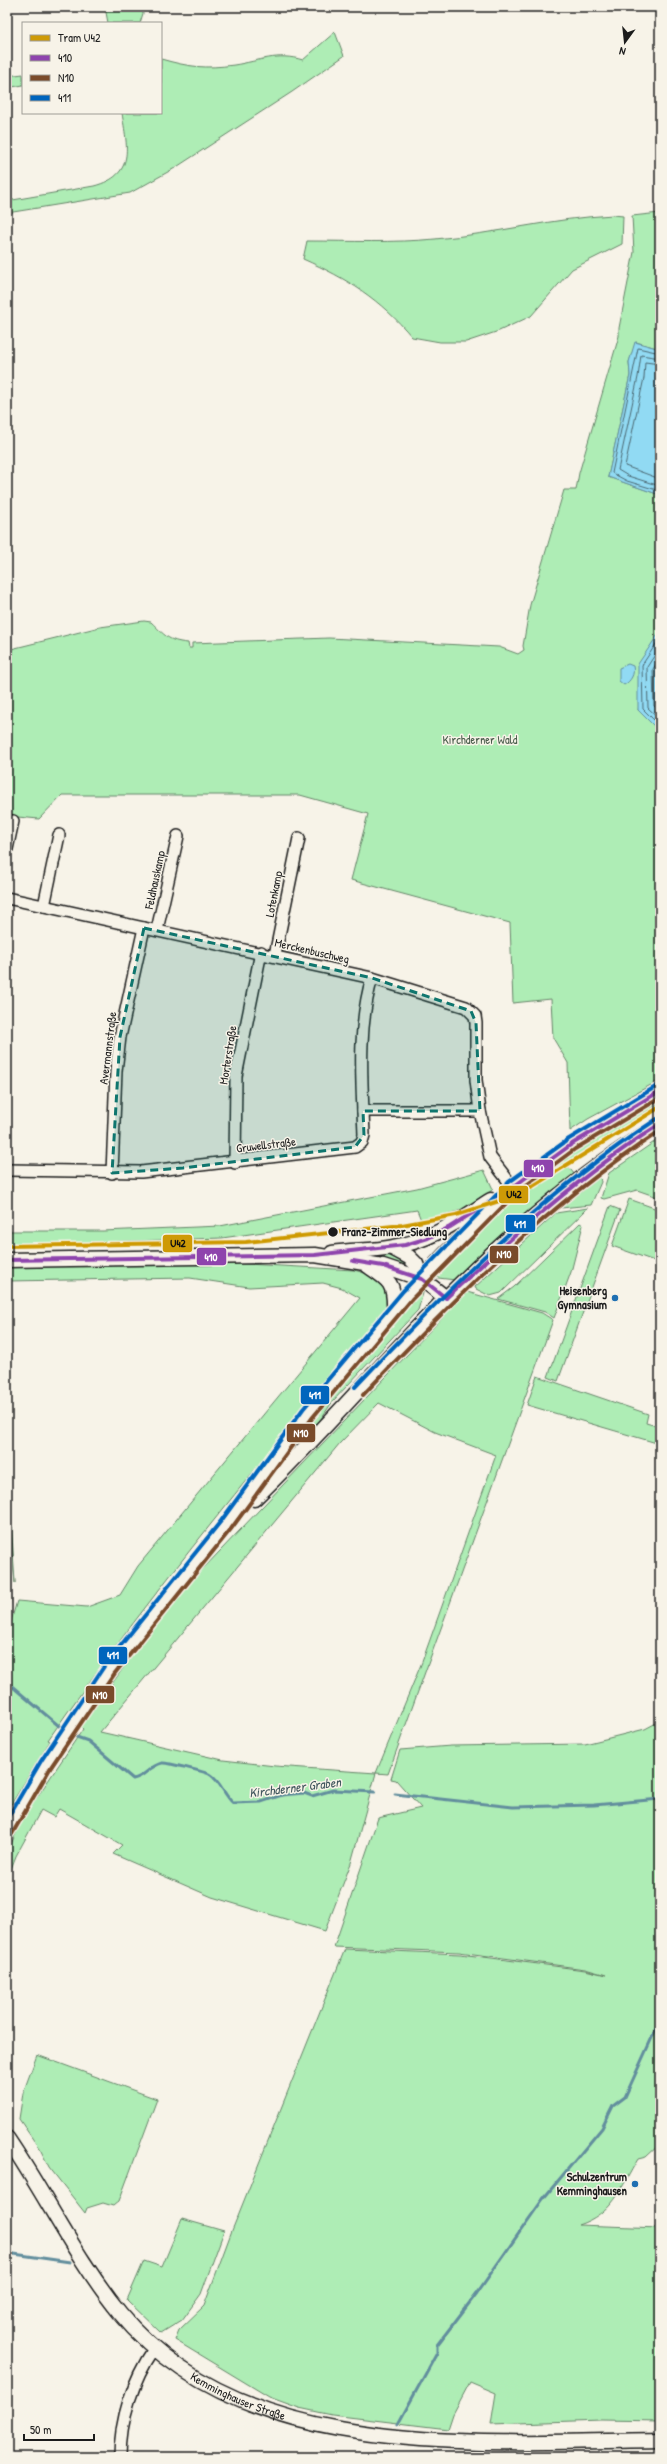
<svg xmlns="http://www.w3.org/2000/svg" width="667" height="2464" viewBox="0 0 667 2464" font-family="'Patrick Hand',sans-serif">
<rect width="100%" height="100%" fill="#f7f3e8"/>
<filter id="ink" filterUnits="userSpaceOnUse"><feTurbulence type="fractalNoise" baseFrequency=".025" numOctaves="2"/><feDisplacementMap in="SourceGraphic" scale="8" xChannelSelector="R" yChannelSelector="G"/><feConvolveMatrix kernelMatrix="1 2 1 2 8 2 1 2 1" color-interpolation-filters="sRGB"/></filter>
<g filter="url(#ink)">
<g fill="#aeedb5" stroke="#658468" fill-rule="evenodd">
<polygon points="105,7 145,7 140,23 108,23"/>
<path d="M 335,32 L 344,56 L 292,92 L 175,168 L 130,193 L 7,213 L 7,201 L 94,186 C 136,175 127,147 122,113 L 161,113 L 161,59 C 189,67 205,69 234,65 C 260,61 277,52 303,60 Z"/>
<polygon points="23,74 23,85 7,88 7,76"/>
<path d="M 660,213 L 660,349 L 636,342 L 629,362 L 630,375 L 608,477 L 660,495 L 660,633 L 638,710 L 660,732 L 660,1080 L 588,1119 L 570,1131 L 568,1063 L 553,1038 L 551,999 L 513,1003 L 510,923 L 351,880 L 368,814 L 300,795 L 62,795 L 39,819 L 7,816 L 7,650 L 100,627 L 144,621 L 151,622 C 165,635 167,641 188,643 L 189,648 L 192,648 L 192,643 L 329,638 L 499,647 L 518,654 L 524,650 L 523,646 L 530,605 L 564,490 L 576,490 L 579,473 L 619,336 L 619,328 L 634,252 L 632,216 Z"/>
<path d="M 613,215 L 623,216 L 622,244 L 572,269 L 531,316 L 499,331 L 466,342 L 440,342 L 412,337 C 380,299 348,279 303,259 L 307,241 C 350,241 393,243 435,239 C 495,234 553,218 613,215 Z"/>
<polygon points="660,1099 660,1103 566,1164 575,1175 550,1192 455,1280 430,1277 523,1186 603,1130"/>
<polygon points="660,1138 660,1198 637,1190 604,1199 601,1198 609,1173"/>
<polygon points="484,1170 493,1189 471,1208 421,1220 417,1210 222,1238 7,1245 7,1231 103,1231 220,1226 417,1188"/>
<polygon points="600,1177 601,1182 591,1205 561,1208"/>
<polygon points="629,1199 660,1210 660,1263 612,1246"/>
<polygon points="610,1206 620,1210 558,1381 548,1377"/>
<polygon points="588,1208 501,1293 490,1296 476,1289 475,1287 556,1213"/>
<polygon points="580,1223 583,1225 571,1272 554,1318 545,1312 498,1299 514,1287"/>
<polygon points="388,1252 407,1261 403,1267 359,1256"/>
<path d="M 193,1261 L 353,1270 C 373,1274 395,1284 387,1308 C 272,1450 152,1590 48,1740 L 50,1741 L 7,1811 L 7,1634 L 17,1601 L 87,1607 L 120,1595 L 138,1566 L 360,1298 L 342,1288 L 323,1283 L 249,1287 L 190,1278 L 7,1281 L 7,1266 Z"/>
<polygon points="418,1289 424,1290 418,1310 333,1401 307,1439 245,1503"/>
<path d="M 467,1292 L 542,1313 L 553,1320 L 388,1774 L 376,1773 L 351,1863 L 325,1931 L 212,1897 L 113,1854 L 122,1845 L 59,1809 L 54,1817 L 41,1810 L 16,1856 L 7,1879 L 7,1852 L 25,1815 L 83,1729 L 81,1727 L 139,1646 L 200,1572 ZM 379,1403 L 435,1432 L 496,1455 L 422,1662 L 376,1773 L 275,1766 L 223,1760 L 100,1732 L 340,1443 Z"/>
<polygon points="537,1376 648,1414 646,1423 660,1427 660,1444 527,1405"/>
<polygon points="7,1455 15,1583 7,1501"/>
<polygon points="7,1551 11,1599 7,1618"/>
<path d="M 660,1721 L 660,2144 L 646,2157 L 638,2159 C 621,2188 612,2214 578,2225 L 660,2228 L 660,2421 L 601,2420 L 491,2424 L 496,2393 L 470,2382 L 453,2414 L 448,2429 L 332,2415 L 299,2408 L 269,2397 L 175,2340 L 179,2330 L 204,2306 L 231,2233 L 345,1949 L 460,1954 L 585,1970 L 606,1975 L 585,1969 L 459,1952 L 334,1947 L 378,1818 L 421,1808 L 396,1780 L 391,1779 L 400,1750 L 451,1746 L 585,1744 L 645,1729 Z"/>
<polygon points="37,2055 157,2099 119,2201 113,2206 103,2203 87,2208 85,2213 49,2167 41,2151 19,2119 23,2093"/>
<polygon points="182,2219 224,2231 201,2294 182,2320 161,2333 127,2300 144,2261 162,2267"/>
</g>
<g fill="#91daf3" stroke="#628e9d">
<polygon points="635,342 660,349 660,495 608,477 630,375 629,362"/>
<polygon points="659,633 660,633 660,732 638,710 638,664"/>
<path d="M 628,664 L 633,666 C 635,674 631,681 624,685 L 619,681 L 619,668 Z"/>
</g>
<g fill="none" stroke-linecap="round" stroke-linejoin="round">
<g stroke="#4b6872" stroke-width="1">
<polyline points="660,353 638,348 612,473 627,481 660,491"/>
<polyline points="660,358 641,355 638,377 618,470 628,476 660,486"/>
<polyline points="660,364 645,362 644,378 625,466 660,479"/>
<polyline points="660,638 642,665 643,709 660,726"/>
<polyline points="660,647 647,667 648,708 660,719"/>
<polyline points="660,658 653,669 654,706 660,710"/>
</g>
<g stroke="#628e9d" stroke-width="3">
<polyline points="7,1682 65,1731"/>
<path d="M 71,1735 L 88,1741 L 133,1779 C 145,1777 149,1766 162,1763 C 166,1762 205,1772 209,1774 C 220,1780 224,1795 233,1803 L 261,1802 L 282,1795 L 304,1793 L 312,1796 L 333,1790 L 375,1792"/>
<polyline points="395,1794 513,1807 594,1805 660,1799"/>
<polyline points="7,2253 70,2262"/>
<polyline points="398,2424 437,2353 437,2345 477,2293 543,2199 602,2128 613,2106 625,2097 660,2020"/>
</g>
<g stroke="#1c1c1c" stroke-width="14">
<g id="minor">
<polyline points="7,849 13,821"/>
<polyline points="7,898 372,978 466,1007 475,1016 476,1023 476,1080 480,1111 490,1157 513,1187"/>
<polyline points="44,906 59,835"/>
<polyline points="157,930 178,836"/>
<polyline points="275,955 299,838"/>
<polyline points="363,1111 480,1111"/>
<polyline points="235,1163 236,1076 261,952"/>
<path d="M 7,1170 L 141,1172 L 355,1147 L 362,1142 L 364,1135 C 362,1082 357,1029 372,978"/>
<polyline points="112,1173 116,1071 120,1037 144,928"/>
<path d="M 120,2457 C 120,2419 133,2380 154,2349"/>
</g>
</g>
<g stroke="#1c1c1c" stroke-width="17">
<g id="major">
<polyline points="392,1248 409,1257 416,1264 422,1279 446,1298"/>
<path d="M 332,1253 C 352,1250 373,1251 393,1247 C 431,1241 459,1220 491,1200"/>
<polyline points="7,1260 315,1255 383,1266 422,1279"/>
<path d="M 368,1266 C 389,1280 395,1283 394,1310"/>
<path d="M 254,1499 C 321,1435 381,1363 446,1298 C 512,1232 581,1172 660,1124"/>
<polyline points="7,1831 46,1764 110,1669 226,1525 308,1413 407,1295 445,1254 513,1187 572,1144 660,1091"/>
<path id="s1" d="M 7,2138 C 46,2195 76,2259 120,2313 C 244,2464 484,2442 660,2440"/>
</g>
</g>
<use href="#minor" stroke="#f7f3e8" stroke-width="11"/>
<use href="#major" stroke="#f7f3e8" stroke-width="14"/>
<g stroke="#f7f3e8" stroke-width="7">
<g id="bus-1">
<polyline points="7,1260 315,1255 405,1245 428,1238 450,1227 513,1187 572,1144 660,1091"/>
<polyline points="353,1261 383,1266 422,1279 446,1298"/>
<path d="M 446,1298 C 514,1235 582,1174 660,1124"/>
</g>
</g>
<g stroke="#f7f3e8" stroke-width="7">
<g id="bus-2">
<path d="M 363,1395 C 455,1298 547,1205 660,1131"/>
<polyline points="12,1834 51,1767 115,1673 231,1529 313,1417 412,1299 517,1192 575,1149 660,1098"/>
</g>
</g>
<g stroke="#f7f3e8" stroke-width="7">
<g id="bus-3">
<path d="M 355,1387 C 451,1286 539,1196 657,1119"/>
<polyline points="7,1819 41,1761 105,1665 221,1521 303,1409 403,1291 509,1182 569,1139 657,1086"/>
</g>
</g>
<use href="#bus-1" stroke="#8e44ad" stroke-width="4"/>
<use href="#bus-2" stroke="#7a4b2a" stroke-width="4"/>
<use href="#bus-3" stroke="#0065bd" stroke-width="4"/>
<g stroke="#f7f3e8" stroke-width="7">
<polyline id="tram-1" points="7,1246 246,1242 402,1225 456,1215 499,1201 533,1186 660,1107"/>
</g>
<use href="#tram-1" stroke="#ce9a06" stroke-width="4"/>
</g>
</g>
<path fill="#0f766e" fill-opacity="0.2" stroke="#0f766e" stroke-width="3" stroke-dasharray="8 5" stroke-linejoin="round" d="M 144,928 L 372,978 L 471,1011 L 476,1023 L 480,1111 L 363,1111 L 364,1135 L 355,1147 L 183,1168 L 112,1173 L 120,1037 Z"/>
<circle fill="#1c1c1c" stroke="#f7f3e8" stroke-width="1.5" cx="333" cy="1232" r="5.5"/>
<g fill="#1f6fb2" stroke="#f7f3e8" stroke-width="1.5">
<circle cx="615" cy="1298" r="4"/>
<circle cx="635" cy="2184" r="4"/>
</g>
<g text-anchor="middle" stroke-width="3" stroke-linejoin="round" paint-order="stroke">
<g font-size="12" fill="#485b4a" stroke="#f7f3e8">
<text x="480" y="744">Kirchderner Wald</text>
</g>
<g font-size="12" fill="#1c1c1c" stroke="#f7f3e8">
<text transform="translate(155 880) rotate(-78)" y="4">Feldhauskamp</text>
<text transform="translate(274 894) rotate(-79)" y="4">Lotenkamp</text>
<text transform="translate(312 951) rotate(13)" y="4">Merckenbuschweg</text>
<text transform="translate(108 1048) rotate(-83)" y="4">Avermannstraße</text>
<text transform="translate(228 1055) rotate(-81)" y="4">Morterstraße</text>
<text transform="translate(266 1145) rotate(-7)" y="4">Gruwellstraße</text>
<text dy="4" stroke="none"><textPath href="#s1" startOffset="355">Kemminghauser Straße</textPath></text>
</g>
<g font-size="12" font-weight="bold" fill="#1c1c1c" stroke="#f7f3e8" text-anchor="start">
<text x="342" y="1236">Franz-Zimmer-Siedlung</text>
</g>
<g font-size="12" font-weight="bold" fill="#1c1c1c" stroke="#f7f3e8" text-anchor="end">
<text x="607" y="1295">Heisenberg<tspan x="607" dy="14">Gymnasium</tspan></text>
<text x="627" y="2181">Schulzentrum<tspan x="627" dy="14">Kemminghausen</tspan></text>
</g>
<g font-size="13" font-style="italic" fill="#3f555c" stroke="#f7f3e8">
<text transform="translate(295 1787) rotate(-7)" y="5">Kirchderner Graben</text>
</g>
</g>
<g stroke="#f7f3e8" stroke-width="1.5">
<rect x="523" y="1159" width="31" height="19" rx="4" fill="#8e44ad"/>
<rect x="498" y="1185" width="31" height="19" rx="4" fill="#ce9a06"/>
<rect x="505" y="1214" width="31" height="19" rx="4" fill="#0065bd"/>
<rect x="162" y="1234" width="31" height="19" rx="4" fill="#ce9a06"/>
<rect x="489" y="1245" width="30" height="19" rx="4" fill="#7a4b2a"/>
<rect x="196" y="1247" width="31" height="19" rx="4" fill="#8e44ad"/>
<rect x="300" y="1385" width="30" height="20" rx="4" fill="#0065bd"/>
<rect x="286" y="1423" width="30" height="20" rx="4" fill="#7a4b2a"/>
<rect x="98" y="1646" width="30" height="19" rx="4" fill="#0065bd"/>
<rect x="85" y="1685" width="30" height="19" rx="4" fill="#7a4b2a"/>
</g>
<g font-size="11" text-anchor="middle" font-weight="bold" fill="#fff">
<text x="538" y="1172">410</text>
<text x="520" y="1228">411</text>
<text x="504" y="1258">N10</text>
<text x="211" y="1261">410</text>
<text x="315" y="1399">411</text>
<text x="301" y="1437">N10</text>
<text x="113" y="1659">411</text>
<text x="100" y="1699">N10</text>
</g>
<g font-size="11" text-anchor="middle" font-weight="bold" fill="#111">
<text x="514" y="1198">U42</text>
<text x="178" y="1247">U42</text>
</g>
<rect width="667" height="2464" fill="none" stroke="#f7f3e8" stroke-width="24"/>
<rect x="12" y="12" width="643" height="2440" fill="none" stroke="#1c1c1c" stroke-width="1.5" filter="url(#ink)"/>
<rect x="22" y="22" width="140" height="92" fill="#f7f3e8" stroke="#9f9d96"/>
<rect x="30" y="35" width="20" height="6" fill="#ce9a06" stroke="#9f9d96"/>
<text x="58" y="42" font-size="12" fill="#1c1c1c">Tram U42</text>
<rect x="30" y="55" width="20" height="6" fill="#8e44ad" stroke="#9f9d96"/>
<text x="58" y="62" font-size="12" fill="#1c1c1c">410</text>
<rect x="30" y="75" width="20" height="6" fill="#7a4b2a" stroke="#9f9d96"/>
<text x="58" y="82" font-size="12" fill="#1c1c1c">N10</text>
<rect x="30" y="95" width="20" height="6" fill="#0065bd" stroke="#9f9d96"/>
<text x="58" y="102" font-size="12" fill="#1c1c1c">411</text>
<g transform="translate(625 42) rotate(195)" stroke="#f7f3e8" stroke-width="3" paint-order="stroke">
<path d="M0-3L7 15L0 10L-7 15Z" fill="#1c1c1c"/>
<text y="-6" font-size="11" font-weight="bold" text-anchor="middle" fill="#1c1c1c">N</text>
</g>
<path d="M24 2434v6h70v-6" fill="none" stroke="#1c1c1c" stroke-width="2"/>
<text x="30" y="2434" font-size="12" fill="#1c1c1c" stroke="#f7f3e8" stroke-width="3" paint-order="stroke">50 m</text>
</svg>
